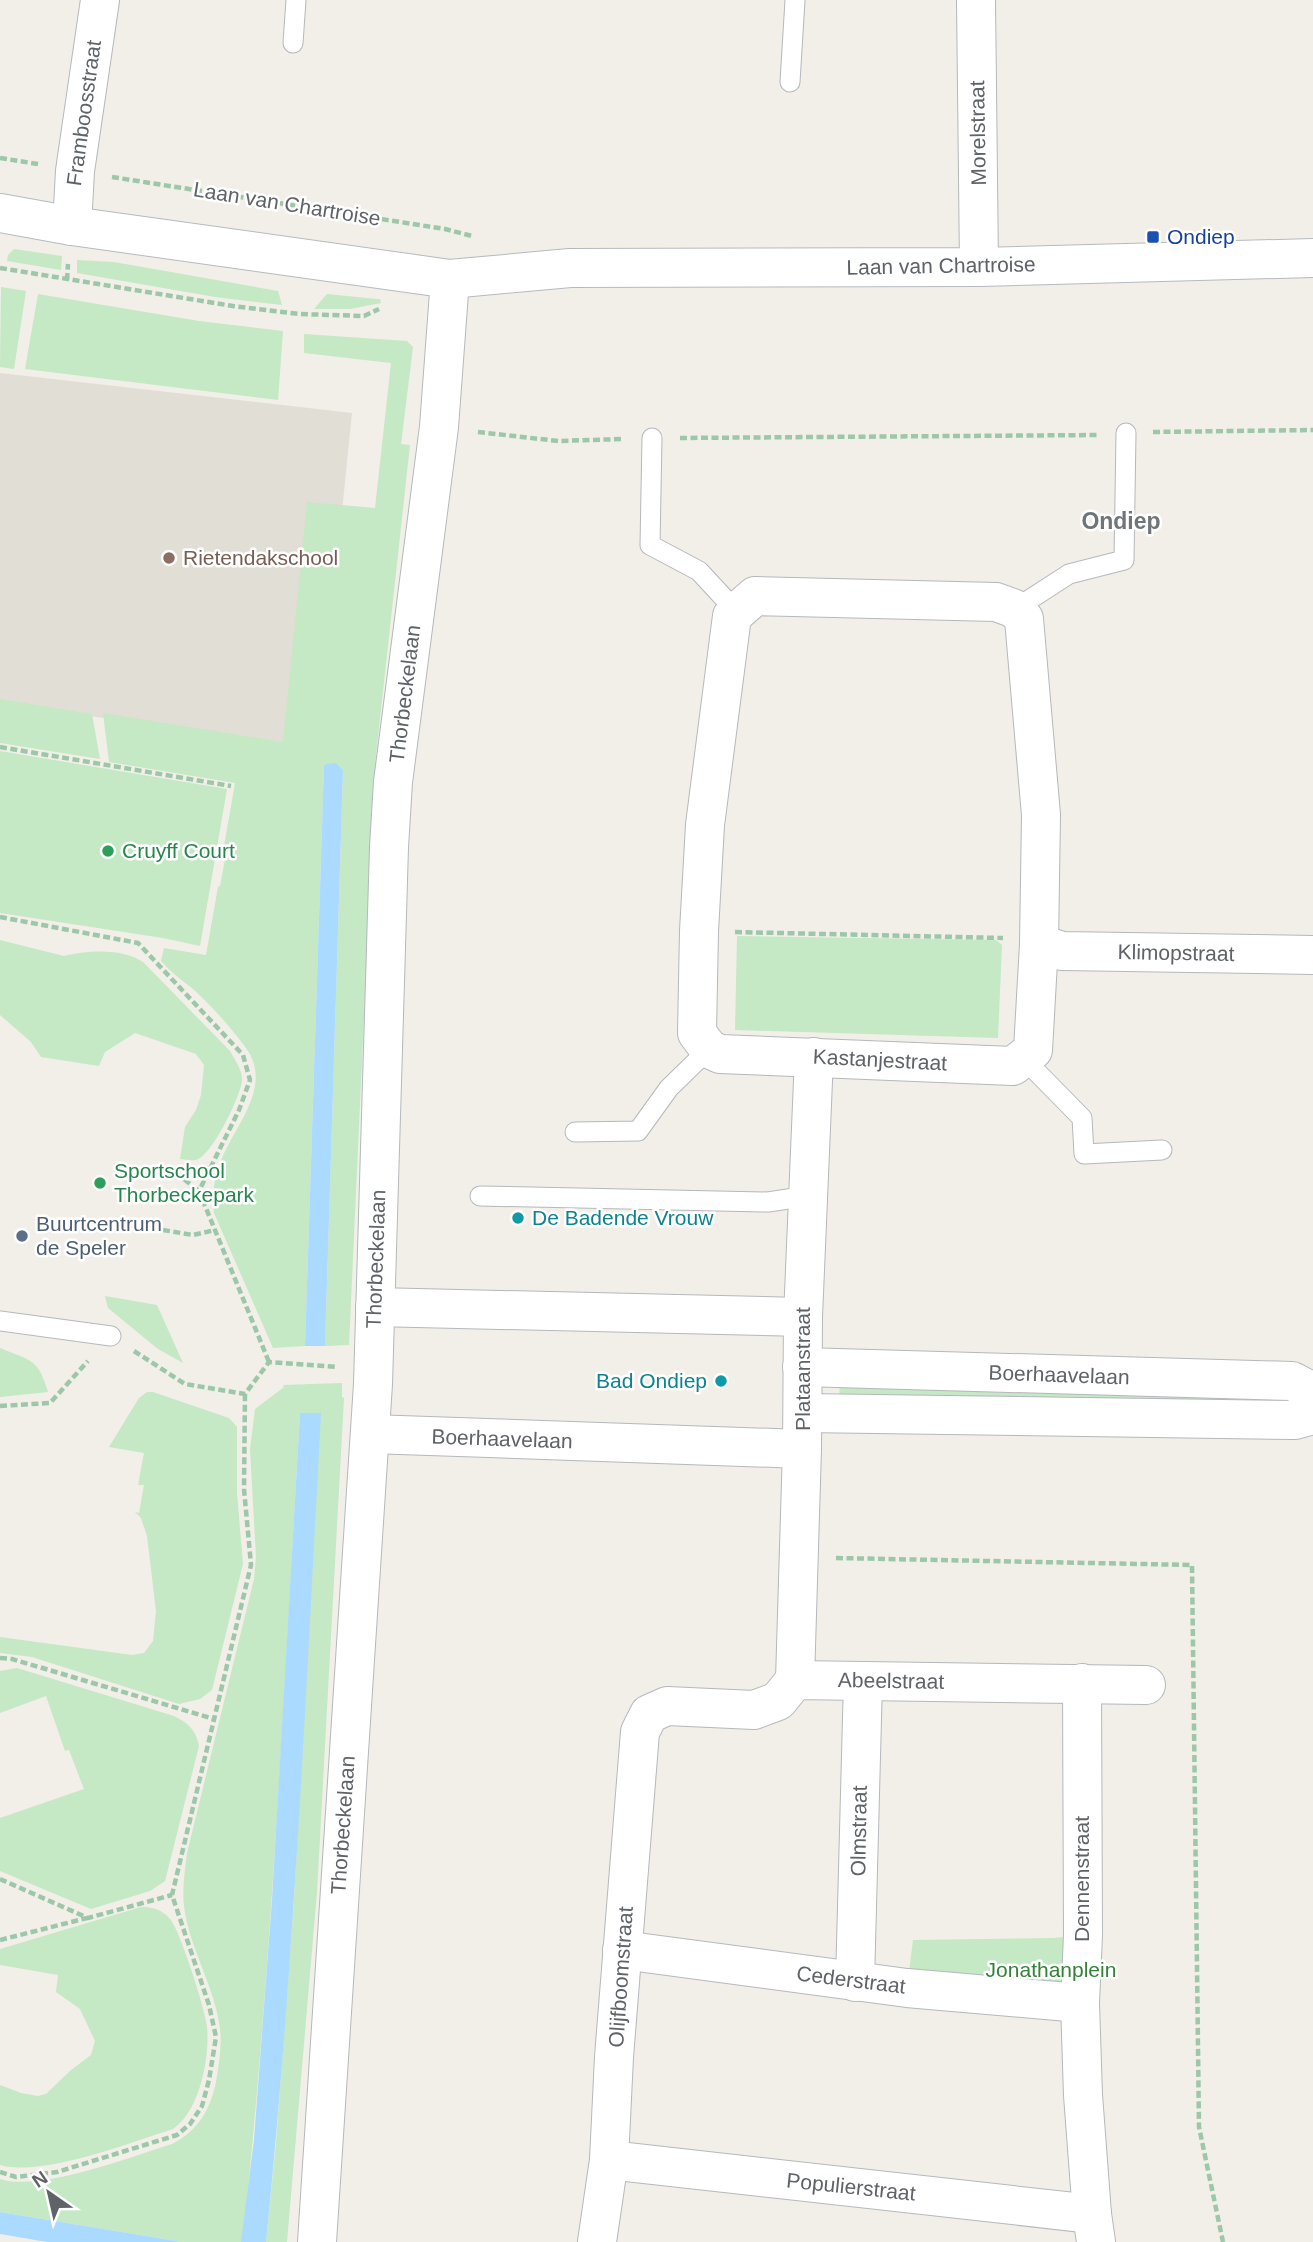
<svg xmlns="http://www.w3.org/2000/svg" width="1313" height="2242" viewBox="0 0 1313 2242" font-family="Helvetica,sans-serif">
<rect width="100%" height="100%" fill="#f1efe8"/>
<polygon fill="#e1ded6" points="0,373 352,413 318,747 0,704"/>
<g fill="#c5e8c5">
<polygon points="14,249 62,256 61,270 7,261 8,255"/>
<polygon points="77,260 114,262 278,291 282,305 215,297 77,273"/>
<polygon points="1,287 26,291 14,369 0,367"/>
<polygon points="38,294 199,321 283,331 278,400 25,369"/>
<polygon points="327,294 377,299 380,299 381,303 350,309 314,309"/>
<path d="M 304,334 L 407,341 L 413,347 L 401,444 L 410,445 L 376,755 L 349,1345 L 325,1346 L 343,771 L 324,766 L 305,1346 L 273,1348 L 214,1213 C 212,1194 214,1179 221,1161 C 234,1126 274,1087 246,1048 C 233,1030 206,999 188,985 C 180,979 169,970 161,961 L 164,948 L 206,955 L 218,887 L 220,886 L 226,854 L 223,852 L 235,783 L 109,762 L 103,713 L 283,742 L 307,502 L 375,508 L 391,363 L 304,353 Z"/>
<polygon points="0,699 92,714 100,759 0,743"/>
<polygon points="0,751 227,789 200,946 163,938 0,913"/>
<polygon points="737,936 996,940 1002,945 998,1038 735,1030"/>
<path d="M 0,940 L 64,956 C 87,950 123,948 143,962 L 230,1051 C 235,1060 243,1071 242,1081 C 240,1097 212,1156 196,1160 C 192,1161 184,1159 180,1159 L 185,1127 L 196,1110 L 201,1095 L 204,1065 L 196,1054 L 135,1033 L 105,1052 L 99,1066 L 41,1057 L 31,1042 L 0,1015 Z"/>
<polygon points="105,1296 157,1305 183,1363 158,1349 108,1308"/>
<path d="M 0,1348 C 31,1361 38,1358 48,1392 L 0,1397 Z"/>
<polygon points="840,1378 1291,1389 1290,1414 839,1400"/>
<path d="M 342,1383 L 342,1397 L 344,1398 L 317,1892 L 287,2242 L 266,2242 L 276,2143 L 294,1900 L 320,1413 L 300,1413 C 284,1688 272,1964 243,2238 L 241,2242 L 182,2242 L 0,2212 L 0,2179 C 40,2192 130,2157 172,2144 C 198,2131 210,2110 216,2082 C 219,2064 222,2046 220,2029 C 215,1986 189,1948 184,1906 C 182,1889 185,1870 187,1853 L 254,1579 L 256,1557 L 250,1449 L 255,1409 L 284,1387 L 283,1385 Z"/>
<polygon points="147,1392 153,1392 229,1418 237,1427 237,1493 243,1564 212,1690 200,1699 179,1704 32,1657 0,1653 0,1637 132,1655 144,1653 153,1641 156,1611 147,1536 141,1518 135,1512 139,1513 144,1485 138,1485 144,1453 109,1447 139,1398"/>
<path d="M 17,1668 L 174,1716 C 189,1724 196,1730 199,1746 L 165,1881 L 150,1891 L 91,1909 L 0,1871 L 0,1818 L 84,1789 L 69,1750 L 65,1751 L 46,1696 L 0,1713 L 0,1671 Z"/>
<path d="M 141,1907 C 153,1907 161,1909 170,1919 C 180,1930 205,2009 207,2026 C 210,2057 200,2111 173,2129 C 129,2143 42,2177 0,2165 L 0,2085 L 21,2093 L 38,2096 L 46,2094 L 70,2071 L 91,2055 L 95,2041 L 80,2009 L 56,1992 L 58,1975 L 0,1965 L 0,1949 Z"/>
<polygon points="1083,1935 1080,2003 907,1988 913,1940 1054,1938"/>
</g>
<g fill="#aadaff">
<polygon points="336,763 343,771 325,1346 305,1346 324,766 327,764"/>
<path d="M 300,1413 L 321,1413 C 306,1689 294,1967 266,2242 L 241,2242 L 254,2140 L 272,1900 Z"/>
<polygon points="0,2212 182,2242 47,2242 0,2234"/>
</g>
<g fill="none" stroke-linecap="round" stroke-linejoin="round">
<g stroke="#b5b8bc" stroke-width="21">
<g id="lane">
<polyline points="293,43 296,0"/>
<polyline points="790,82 795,0"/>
<polyline points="652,438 650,545 699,571 736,611"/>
<polyline points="1015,609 1069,574 1124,560 1126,433"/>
<polyline points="1023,1058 1082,1118 1084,1154 1162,1150"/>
<polyline points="575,1132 638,1131 669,1088 709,1049"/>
<polyline points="480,1196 768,1202 808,1196"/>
<polyline points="0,1321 111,1336"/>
</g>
</g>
<g stroke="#b5b8bc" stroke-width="40">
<g id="street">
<polyline points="976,0 979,267"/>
<polyline points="72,226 75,171 100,0"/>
<polygon points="755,596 996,602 1015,609 1024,619 1041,815 1039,944 1033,1050 1013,1066 720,1054 709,1049 697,1033 699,931 705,825 732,616"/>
<polyline points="1039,944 1062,951 1313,955"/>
<polyline points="375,1307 803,1317"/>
<polyline points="802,1367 1292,1381 1313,1392"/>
<polyline points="803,1413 1295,1420 1313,1415"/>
<polyline points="370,1434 802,1449"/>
<polyline points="795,1680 802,1449 803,1317 814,1057"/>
<polyline points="1082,1683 1083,1935 1080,2003 1083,2095 1092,2214 1096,2242"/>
<polyline points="622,1950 907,1988 1080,2003"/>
<polyline points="855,1982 863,1681"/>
<polyline points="609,2160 1092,2214"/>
<polyline points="317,2242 373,1384 389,847 393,782 439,427 450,279"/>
<polyline points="597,2242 609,2160 614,2057 640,1732 649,1714 667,1706 754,1710 778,1701 795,1680 1146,1685"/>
</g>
</g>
<g stroke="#b6babf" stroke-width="40">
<polyline id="secondary" points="0,213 72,226 450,279 570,268 979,267 1313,258"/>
</g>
<g stroke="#9cc7a9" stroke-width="4.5" stroke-dasharray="7 3.5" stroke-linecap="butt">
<polyline points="0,158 38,164"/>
<polyline points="112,177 445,229 472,236"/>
<polyline points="0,268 233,306 299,314 364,316 379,309"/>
<polyline points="67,280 68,264"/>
<polyline points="478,432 558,441 623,439"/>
<polyline points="1153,432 1313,430"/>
<polyline points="680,438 1098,435"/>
<polyline points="0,747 231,786"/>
<polyline points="0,917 138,943 243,1055 250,1080 239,1110 199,1191 269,1362"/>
<polyline points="735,932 1003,938"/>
<polyline points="176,1173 199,1191"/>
<polyline points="163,1230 193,1235 215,1230"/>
<polyline points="134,1351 185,1384 245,1394 269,1362 337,1367"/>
<polyline points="0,1406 50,1403 88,1361"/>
<polyline points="836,1558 1192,1565 1199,2127 1223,2242"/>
<polyline points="0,1658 12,1659 214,1719"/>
<polyline points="0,1879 88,1918 172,1895"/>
<polyline points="0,1940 87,1918"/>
<polyline points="0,2172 16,2177 57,2172 177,2135 190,2124 202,2106 209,2080 216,2037 209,2005 172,1895 251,1565 244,1489 245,1394"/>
</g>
<use href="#lane" stroke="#fff" stroke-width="19"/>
<use href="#street" stroke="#fff" stroke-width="38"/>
<use href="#secondary" stroke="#fff" stroke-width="38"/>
</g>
<rect fill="#1a4fb4" stroke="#fff" stroke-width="2.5" x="1146" y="230" width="14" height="14" rx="3.5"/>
<circle fill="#8d6e63" stroke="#fff" stroke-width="2.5" cx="169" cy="558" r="7"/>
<g fill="#2e9e5b" stroke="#fff" stroke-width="2.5">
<circle cx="108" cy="851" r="7"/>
<circle cx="100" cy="1183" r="7"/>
</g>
<g fill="#0f9aa8" stroke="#fff" stroke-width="2.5">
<circle cx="518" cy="1218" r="7"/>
<circle cx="721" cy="1381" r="7"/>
</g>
<circle fill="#5c6f8a" stroke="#fff" stroke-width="2.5" cx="22" cy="1236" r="7"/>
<g text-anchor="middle" stroke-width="5" stroke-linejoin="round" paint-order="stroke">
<g font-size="21" fill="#5f6368" stroke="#fff">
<text transform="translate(84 113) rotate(-82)" y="7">Framboosstraat</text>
<text transform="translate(978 133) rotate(-91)" y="7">Morelstraat</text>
<text transform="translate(287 204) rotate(9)" y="7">Laan van Chartroise</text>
<text transform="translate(941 266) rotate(-1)" y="7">Laan van Chartroise</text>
<text transform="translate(405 694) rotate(-83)" y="7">Thorbeckelaan</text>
<text transform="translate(1176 953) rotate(1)" y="7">Klimopstraat</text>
<text transform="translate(880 1060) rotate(3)" y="7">Kastanjestraat</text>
<text transform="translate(376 1259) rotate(-88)" y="7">Thorbeckelaan</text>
<text transform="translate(803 1369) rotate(-90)" y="7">Plataanstraat</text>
<text transform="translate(1059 1375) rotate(2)" y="7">Boerhaavelaan</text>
<text transform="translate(502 1439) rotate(2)" y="7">Boerhaavelaan</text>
<text transform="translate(891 1681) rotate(1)" y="7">Abeelstraat</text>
<text transform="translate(343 1825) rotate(-86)" y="7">Thorbeckelaan</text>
<text transform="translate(859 1831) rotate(-89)" y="7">Olmstraat</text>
<text transform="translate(1082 1879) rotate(-90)" y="7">Dennenstraat</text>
<text transform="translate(621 1977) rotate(-86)" y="7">Olijfboomstraat</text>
<text transform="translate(851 1980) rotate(7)" y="7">Cederstraat</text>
<text transform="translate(851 2187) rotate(6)" y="7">Populierstraat</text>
</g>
<g font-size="21" fill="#164399" stroke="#fff" text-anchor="start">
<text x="1167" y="244">Ondiep</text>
</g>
<g font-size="21" fill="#785e54" stroke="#fff" text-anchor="start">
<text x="183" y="565">Rietendakschool</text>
</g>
<g font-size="21" fill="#27864d" stroke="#fff" text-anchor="start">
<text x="122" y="858">Cruyff Court</text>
<text x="114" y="1178">Sportschool<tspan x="114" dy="24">Thorbeckepark</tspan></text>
</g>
<g font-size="21" fill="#0d838f" stroke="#fff" text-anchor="start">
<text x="532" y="1225">De Badende Vrouw</text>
<text x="707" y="1388" text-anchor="end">Bad Ondiep</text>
</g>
<g font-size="21" fill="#4e5e75" stroke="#fff" text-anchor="start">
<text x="36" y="1231">Buurtcentrum<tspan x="36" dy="24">de Speler</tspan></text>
</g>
<g font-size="21" fill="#348238" stroke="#fff">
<text x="1051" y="1977">Jonathanplein</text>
</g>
<g font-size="23" font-weight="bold" fill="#70757a" stroke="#fff">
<text x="1121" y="529">Ondiep</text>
</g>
</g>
<g transform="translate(49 2193) rotate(326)" stroke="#ffffff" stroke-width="5" paint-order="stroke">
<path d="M0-5L12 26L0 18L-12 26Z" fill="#5f6368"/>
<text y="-10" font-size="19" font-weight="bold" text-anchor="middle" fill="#5f6368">N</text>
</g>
</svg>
